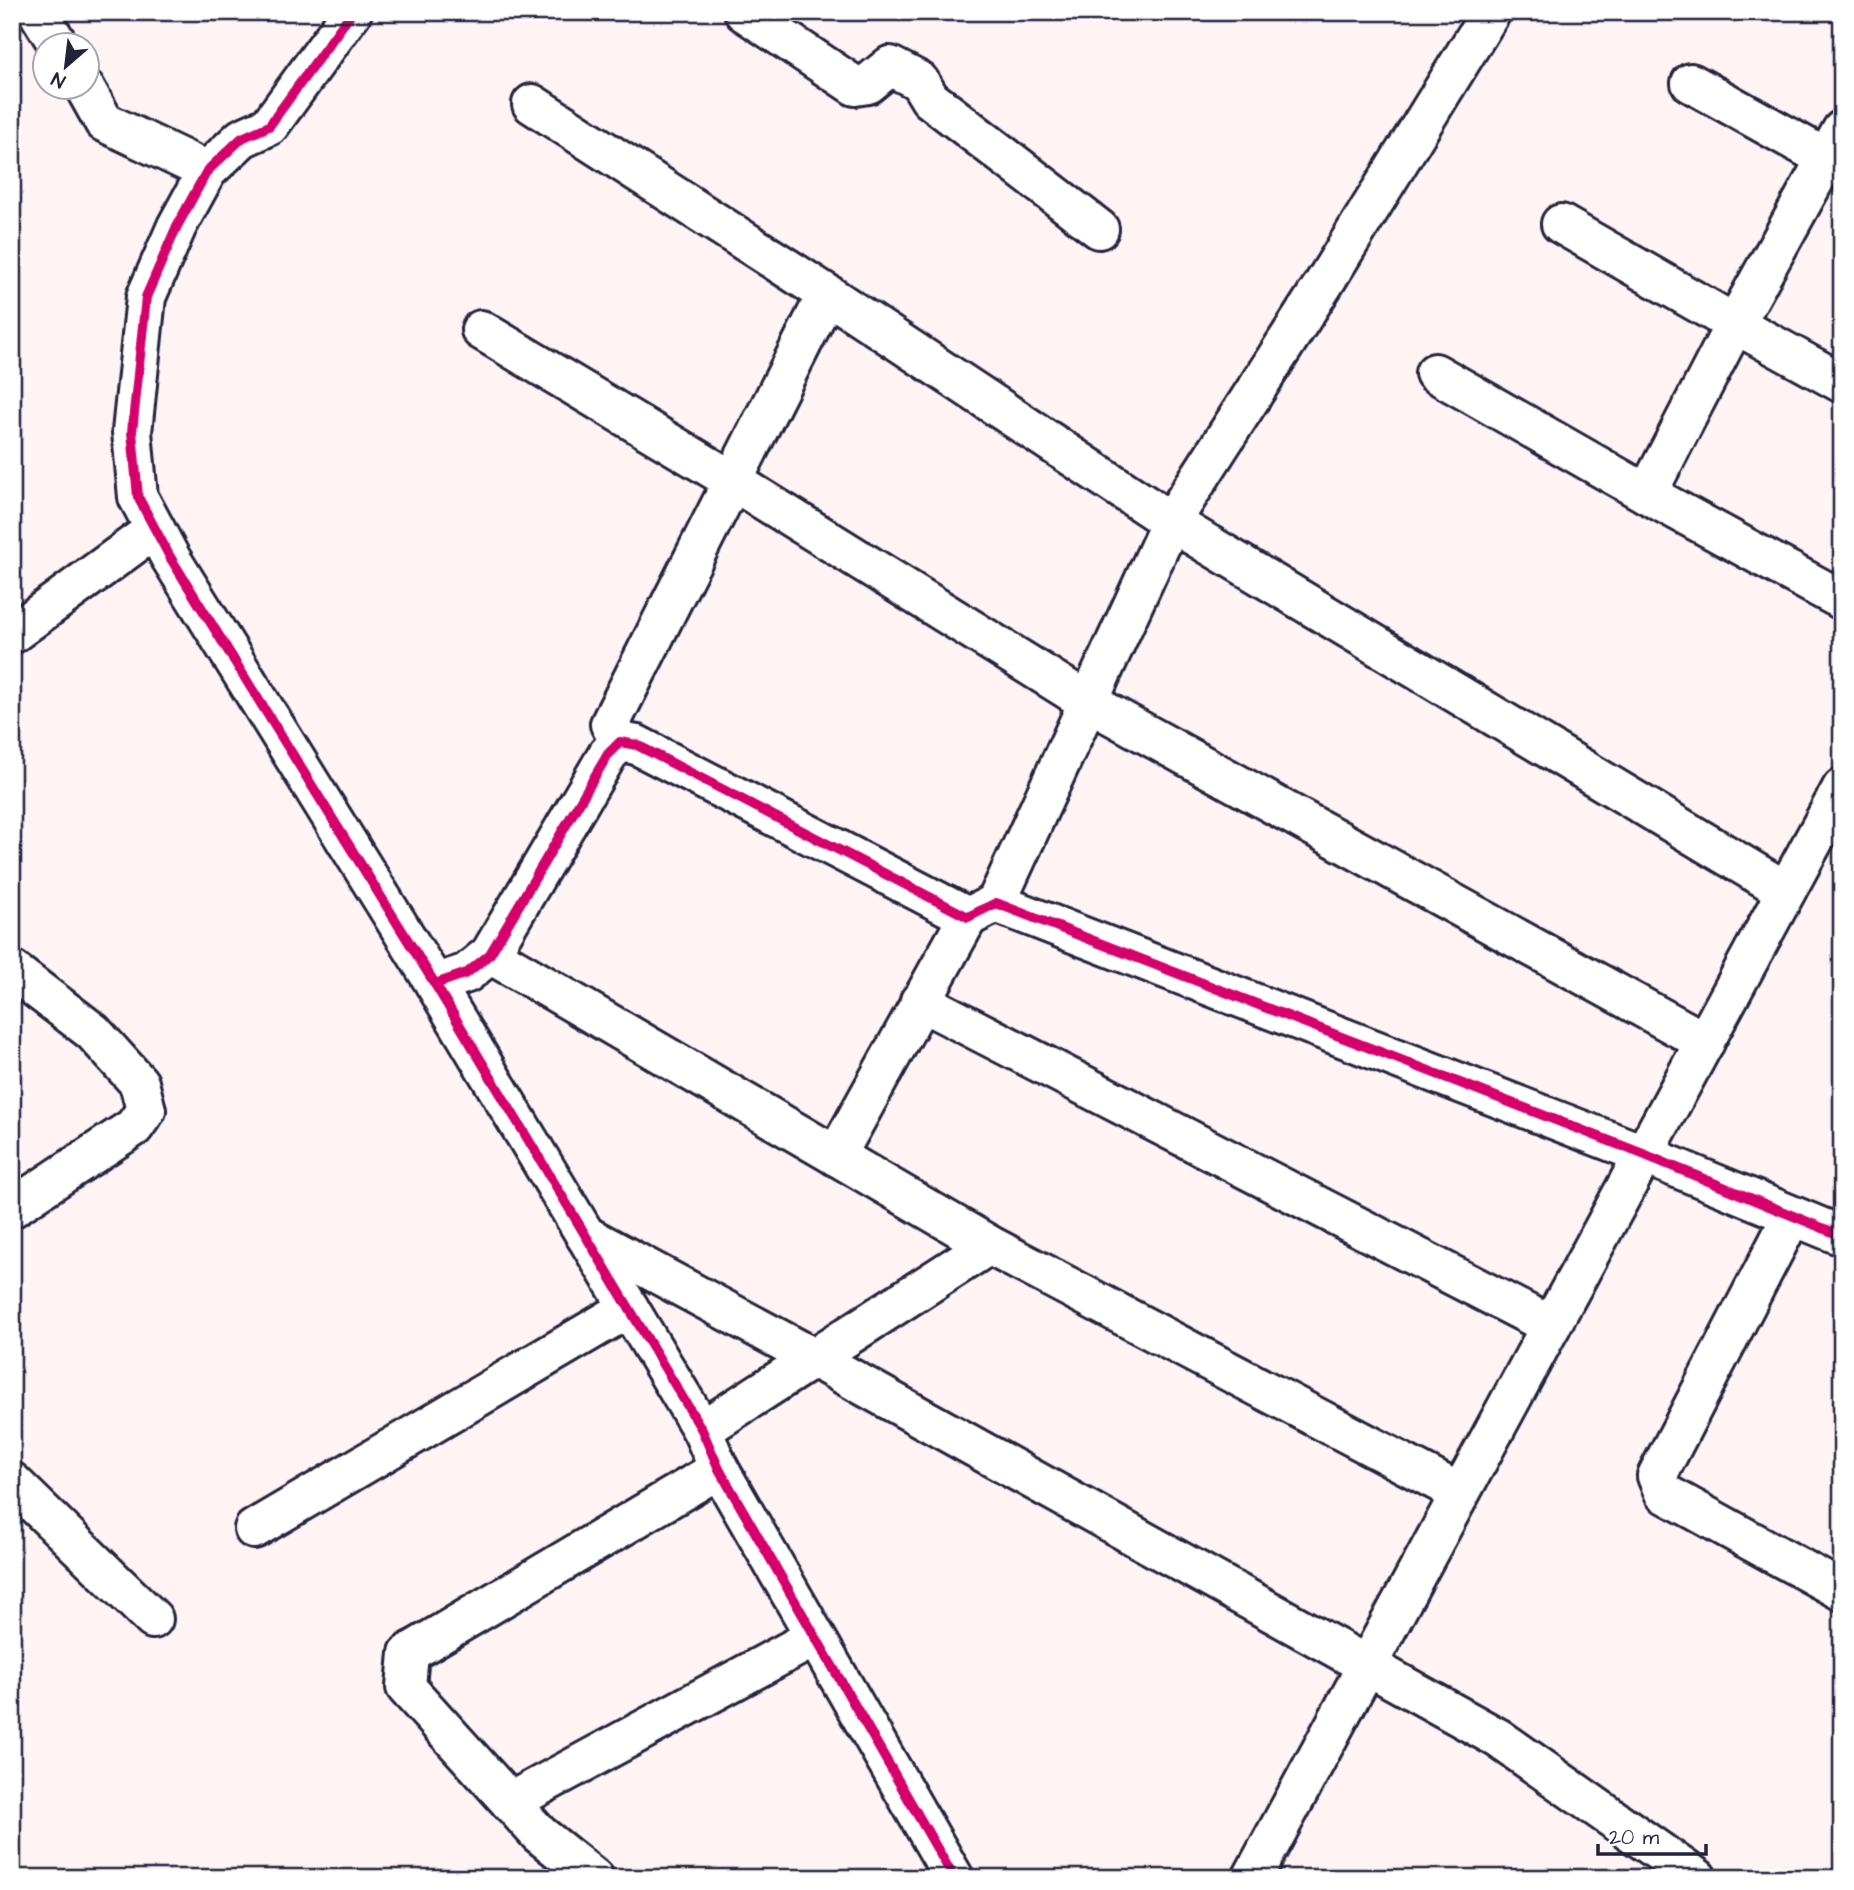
<svg xmlns="http://www.w3.org/2000/svg" width="1854" height="1890" viewBox="0 0 1854 1890" font-family="'Architects Daughter',sans-serif">
<rect width="100%" height="100%" fill="#fef4f4"/>
<filter id="ink" filterUnits="userSpaceOnUse"><feTurbulence type="fractalNoise" baseFrequency=".0143" numOctaves="2"/><feDisplacementMap in="SourceGraphic" scale="14" xChannelSelector="R" yChannelSelector="G"/><feConvolveMatrix kernelMatrix="1 2 1 2 8 2 1 2 1" color-interpolation-filters="sRGB"/></filter>
<g filter="url(#ink)">
<g fill="none" stroke-linecap="round" stroke-linejoin="round">
<g stroke="#22223b" stroke-width="44">
<g id="street">
<polyline points="38,12 59,46"/>
<polyline points="744,12 855,86 868,84 890,66 919,81 930,99 1099,229"/>
<polyline points="1691,83 1842,167"/>
<polyline points="85,88 104,122 207,171"/>
<polyline points="532,104 827,294 1171,522 1786,891"/>
<polyline points="1561,224 1735,324 1842,383"/>
<polyline points="481,330 733,481 1088,702 1705,1042"/>
<polyline points="1435,373 1647,494 1842,600"/>
<polyline points="1647,494 1735,324 1842,130"/>
<polyline points="12,634 155,529"/>
<polyline points="620,742 610,724 827,294"/>
<polyline points="996,903 1171,522 1323,285 1491,12"/>
<polyline points="490,954 989,1245 1460,1493"/>
<polyline points="12,970 93,1032 139,1083 146,1110 134,1127 12,1208"/>
<polyline points="435,984 467,973 490,954 608,754 620,742 637,745 968,917 996,903 1643,1154 1842,1236"/>
<polyline points="920,1001 1551,1326"/>
<polyline points="836,1156 968,917"/>
<polyline points="1792,1216 1657,1476 1664,1493 1842,1591"/>
<polyline points="585,1235 814,1358 1498,1738 1697,1878"/>
<polyline points="702,1430 989,1245"/>
<polyline points="12,1482 153,1619"/>
<polyline points="254,1529 629,1308"/>
<polyline points="510,1802 815,1637"/>
<polyline points="594,1878 539,1834 406,1687 409,1653 719,1469"/>
<polyline points="1252,1878 1842,788"/>
</g>
</g>
<g stroke="#22223b" stroke-width="44">
<polyline id="secondary" points="352,12 269,126 242,138 207,171 177,226 146,297 132,432 138,497 170,557 435,984 702,1430 719,1469 954,1878"/>
</g>
<use href="#street" stroke="#fff" stroke-width="38"/>
<use href="#secondary" stroke="#fff" stroke-width="38"/>
<g stroke="#fff" stroke-width="15">
<g id="cycleway">
<polyline points="352,12 269,126 242,138 207,171 177,226 146,297 132,432 138,497 170,557 435,984 702,1430 719,1469 954,1878"/>
<polyline points="435,984 467,973 490,954 608,754 620,742 637,745 968,917 996,903 1643,1154 1842,1236"/>
</g>
</g>
<use href="#cycleway" stroke="#d6006c" stroke-width="10"/>
</g>
</g>
<rect width="1854" height="1890" fill="none" stroke="#fff" stroke-width="42"/>
<rect x="21" y="21" width="1812" height="1848" fill="none" stroke="#22223b" stroke-width="2.5" filter="url(#ink)"/>
<g transform="translate(66 66) rotate(208)"><circle r="33" fill="#ffffff" stroke="#a7a7b1" stroke-width="2"/>
<path d="M0-5L12 26L0 18L-12 26Z" fill="#22223b"/>
<text y="-10" font-size="19" font-weight="bold" text-anchor="middle" fill="#22223b">N</text>
</g>
<path d="M1598 1844v10h108v-10" fill="none" stroke="#22223b" stroke-width="3.5"/>
<text x="1609" y="1844" font-size="21" fill="#22223b" stroke="#ffffff" stroke-width="5" paint-order="stroke">20 m</text>
</svg>
